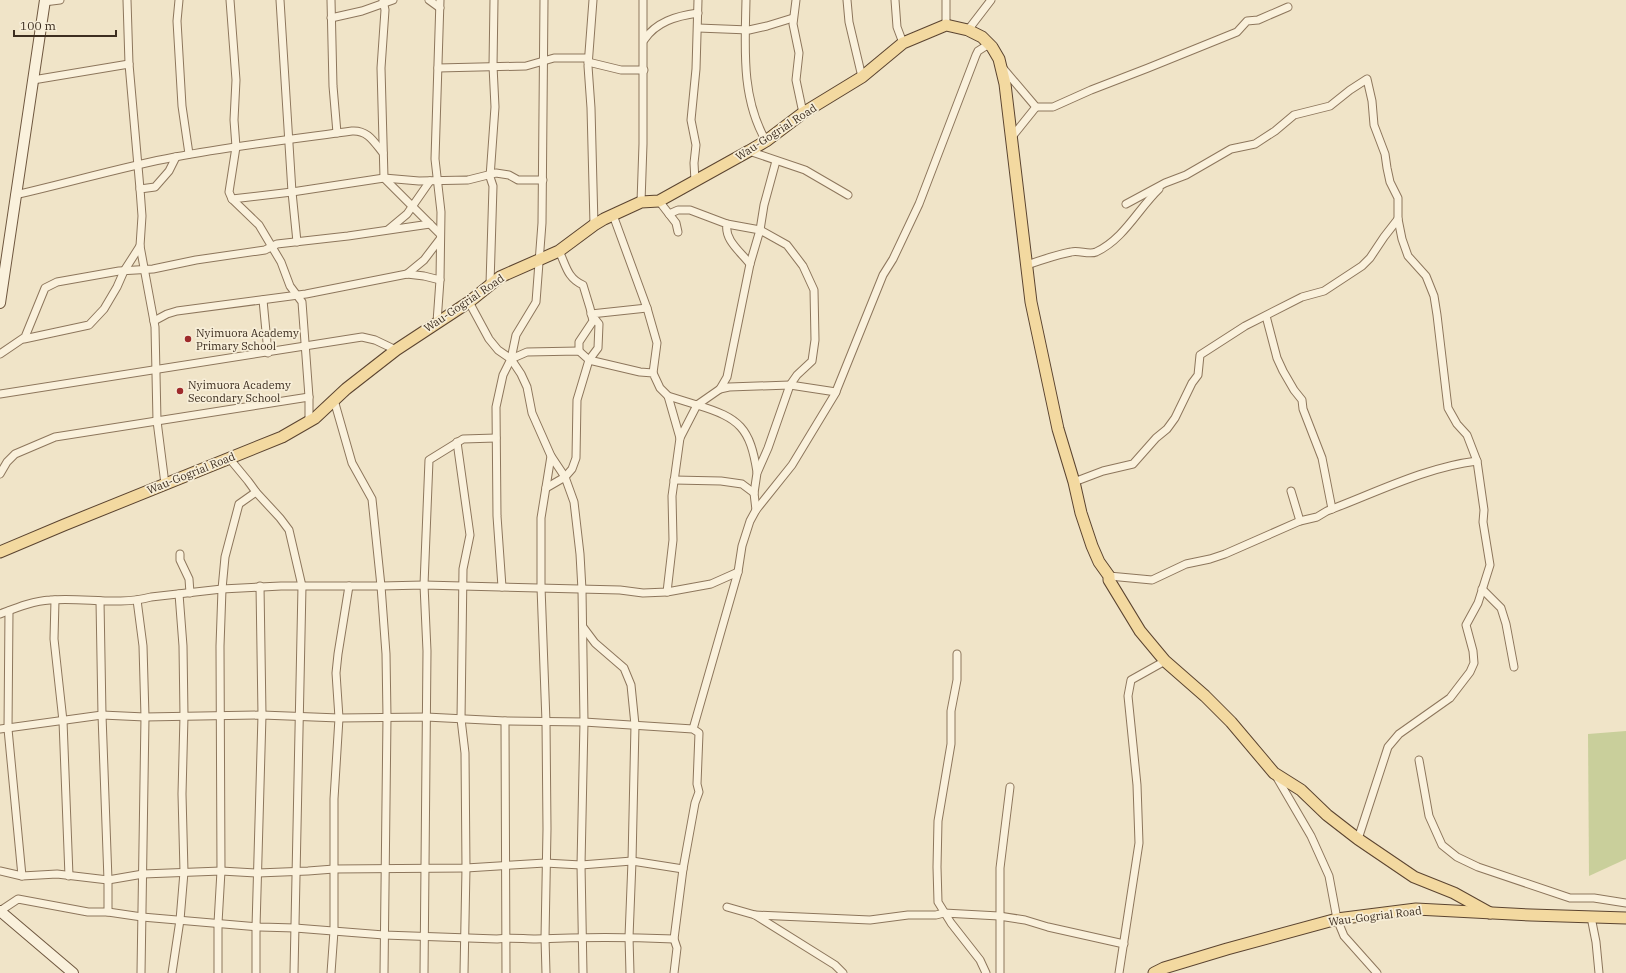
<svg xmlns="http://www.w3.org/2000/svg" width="1626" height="973" viewBox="0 0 1626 973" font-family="'IBM Plex Serif',serif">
<rect width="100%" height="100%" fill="#f0e4c8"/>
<polygon fill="#c9cf9b" points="1626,731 1626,859 1589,876 1588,734"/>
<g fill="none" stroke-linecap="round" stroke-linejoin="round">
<g stroke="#8d765c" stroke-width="9">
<g id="street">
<polyline points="127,0 129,64 140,189"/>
<polyline points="179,0 177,21 182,106 189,154"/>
<polyline points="230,0 236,80 234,120 236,147 229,192 232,199 259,225 281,262 290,286 302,302 309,397 309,421"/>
<polyline points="280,0 292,192 297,242"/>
<polyline points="331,0 333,86 337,133"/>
<polyline points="383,0 385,10 381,68 384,178 440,234"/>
<polyline points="429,0 440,8"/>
<polyline points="593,0 588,66 591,108 594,225"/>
<path d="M 746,0 C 745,48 741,98 766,141"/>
<polyline points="796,0 793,24 799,53 796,80 803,113"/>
<polyline points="847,0 849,22 862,77"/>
<polyline points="895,0 897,27 903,43"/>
<polyline points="44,2 60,0"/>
<polyline points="331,18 362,11 393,0"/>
<polyline points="946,25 946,0"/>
<polyline points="698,28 749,30 767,26 793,18"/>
<polyline points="968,30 991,0"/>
<path d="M 644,40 C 656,22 676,16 698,13"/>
<polyline points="588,62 621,70 644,70"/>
<polyline points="1002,67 1036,107 1053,107 1091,90 1148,68 1237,32 1247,21 1258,20 1288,7"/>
<polyline points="438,68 526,66 554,58 588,58"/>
<polyline points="33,80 129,64"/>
<polyline points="1011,138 1036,107"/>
<polyline points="749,151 805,170 848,195"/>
<polyline points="776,161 764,205 760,230 750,264 727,377 720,389 729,387 790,385 836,392"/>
<polyline points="695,181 694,163 696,145 691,120 696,69 698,0"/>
<path d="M 15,195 C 69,183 121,167 175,157 C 233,146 293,139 352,131 C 368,130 374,142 383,153"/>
<polyline points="232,199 292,192 384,178 419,181 468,180 496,173 509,175 518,180 543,180"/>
<polyline points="659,201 676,223 678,232"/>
<polyline points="641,202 643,144 643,0"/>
<polyline points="1126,204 1165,183 1186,175 1231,149 1255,144 1275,131 1294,115 1330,106 1350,90 1367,79 1372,101 1374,125 1385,154 1387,168 1390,182 1398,198 1398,219 1402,239 1408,256 1426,276 1434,296 1437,315 1448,408 1457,424 1467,435 1477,461 1484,510 1483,522 1490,565 1478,603 1466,625 1473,651 1474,663 1470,672 1450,698 1399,734 1388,747 1358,839"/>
<path d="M 669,214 L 678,210 L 690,210 L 727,224 C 724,240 741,252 750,264"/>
<polyline points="613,215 647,308 657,343 653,373"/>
<polyline points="727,224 760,230 787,245 803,266 814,290 815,340 812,361 797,375 790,385 768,448 757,473 754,493 756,510"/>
<polyline points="389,229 407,214 430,181"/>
<path d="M 559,251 C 566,265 567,278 583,285 L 590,308 L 593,321 L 579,342 L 579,351"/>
<path d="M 1027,265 C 1041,260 1056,255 1071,252 C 1079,250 1089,255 1096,252 C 1124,239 1138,209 1159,189"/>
<polyline points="407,274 424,260 440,239"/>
<polyline points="490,284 493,186 490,177 495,107 493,66 494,0"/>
<polyline points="263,300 268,353"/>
<polyline points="469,302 489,339 498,350 511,359 521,374 527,387 532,413 551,456 541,518 541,587 546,722 547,829 545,938 546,973"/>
<polyline points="1266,316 1277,358 1283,371 1294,390 1302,400 1303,409 1322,458 1332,509"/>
<polyline points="154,321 167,314 177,311 306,294 407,274 424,276 440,280"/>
<polyline points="437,322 440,280 441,212 435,159 440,0"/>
<polyline points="24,339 89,325 104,309 117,287 124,271 140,246"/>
<polyline points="0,354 25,337 45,288 57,282 119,271 153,269 196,260 265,250 277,244 348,236 430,224"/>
<polyline points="511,359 527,352 579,351 589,360 640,372 653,373 660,388 668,396 697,405 720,389"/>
<polyline points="0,394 362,337 375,340 396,350"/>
<polyline points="668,396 680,438"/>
<polyline points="334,400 352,463 372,499 381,586 386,654 387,717 384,973"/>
<polyline points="457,442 470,535 463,569 461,719 465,753 466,868 464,973"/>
<polyline points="229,458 248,481 256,492 280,518 289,530 302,586 294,973"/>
<polyline points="0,474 7,462 15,454 55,437 309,397"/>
<polyline points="674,480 721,481 742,484 754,493"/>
<polyline points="1074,482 1103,471 1133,464 1156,438 1167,429 1175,418 1192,383 1198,375 1200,355 1245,326 1302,297 1324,291 1362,266 1370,258 1384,237 1398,219"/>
<polyline points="165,484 157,421 155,327 140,246 142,216 140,189 155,187 169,171 176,157"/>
<polyline points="546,488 565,477 551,456"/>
<polyline points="1291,491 1300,521"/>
<polyline points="180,554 180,560 189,579 190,593"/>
<path d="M 1109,576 L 1152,580 L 1186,564 L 1210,559 L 1225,554 L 1300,521 L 1317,517 L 1327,511 C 1375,493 1426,467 1477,461"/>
<polyline points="502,587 497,516 496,407 503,375 511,359 516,335 536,302 542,223 544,0"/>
<polyline points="1482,589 1501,608 1506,624 1514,667"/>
<path d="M 667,592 L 673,540 L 672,496 L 680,438 L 697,405 C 740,418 750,428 757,472"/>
<polyline points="55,600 54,639 63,721 69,876"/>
<polyline points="137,600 143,646 145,717 141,973"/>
<polyline points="100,601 102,715 108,880 108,912"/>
<polyline points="9,611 8,729 22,876"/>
<path d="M 0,614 C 16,608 33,601 50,600 C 84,597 117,606 151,597 L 222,589 L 281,586 L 381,586 L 424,585 L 620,590 L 643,593 L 667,592 L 711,584 L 738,572"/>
<polyline points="583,627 595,643 624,668 631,685 635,725 632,861 629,937 630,973"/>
<polyline points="957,654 957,680 951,711 951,744 938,821 937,867 938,902 951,923 980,960 986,973"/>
<polyline points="505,721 506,973"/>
<polyline points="0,729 102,715 145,717 262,715 339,718 426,717 505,721 584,722 693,729 699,733 697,784 699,792 695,803 683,869 674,939 677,948 674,973"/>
<polyline points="693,729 738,572 742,546 750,521 756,510 792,465 835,394 883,275 893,259 919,204 976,55 978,51 989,44"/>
<polyline points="1419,760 1429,816 1442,845 1457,857 1478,867 1570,898 1594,898 1626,903"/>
<polyline points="1276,776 1311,836 1329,876 1337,919 1344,936 1377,973"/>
<polyline points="0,871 22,876 57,874 108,880 143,874 221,871 258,873 308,871 334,869 466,868 545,863 581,865 632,861 683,869"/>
<polyline points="727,907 755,915 835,965 843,973"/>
<path d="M 0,911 L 18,899 L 88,912 L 108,912 L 142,917 L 260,927 L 295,928 L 384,935 L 497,939 C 510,937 523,939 536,939 C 582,937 628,937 674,939"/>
<polyline points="755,915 870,920 908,915 936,915 944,913 999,916 1025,920 1048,927 1124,944"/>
<polyline points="1591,917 1596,942 1599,973"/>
<polyline points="172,973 180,920 184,872 182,794 184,716 183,646 179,594"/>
<polyline points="218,973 218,923 221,871 220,646 222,589 225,557 239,504 256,492"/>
<polyline points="256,973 256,927 262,715 260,586"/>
<polyline points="331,973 334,931 334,799 339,718 336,673 338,654 349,586"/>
<polyline points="424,973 427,651 424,585 429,460 463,439 496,438"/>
<polyline points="583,973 581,865 584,722 582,590 580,554 574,502 565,477 572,469 576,458 577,400 589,360 598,348 599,324 591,314 647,308"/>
<polyline points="1000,973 1000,868 1010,787"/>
<polyline points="1119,973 1139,843 1137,785 1128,696 1131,680 1165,661"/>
</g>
</g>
<g stroke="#6f573f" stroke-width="12">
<g id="secondary">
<polyline points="0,303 45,0"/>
<polyline points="0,911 73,973"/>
</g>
</g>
<g stroke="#5b4430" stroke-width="13">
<g id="primary">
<polyline points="0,552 64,525 282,437 315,418 346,389 396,350 469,302 500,277 559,251 594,225 604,219 641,202 659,201 749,151 766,141 803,113 862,77 903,43 946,25 968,30 982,37 992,47 999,59 1005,84 1031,302 1058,429 1074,482 1081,513 1092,546 1099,562 1109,576 1109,580 1140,631 1165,661 1205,696 1231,722 1274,773 1301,790 1327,815 1358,839 1414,877 1454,893 1490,913"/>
<polyline points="1154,973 1164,968 1227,949 1337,919 1416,909 1531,915 1626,918"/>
</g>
</g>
<use href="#street" stroke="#faf1dc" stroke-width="7"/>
<use href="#secondary" stroke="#faf1dc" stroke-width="10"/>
<use href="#primary" stroke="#f3d9a0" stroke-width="11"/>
</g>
<g fill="#9e2a2b" stroke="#f7eed8" stroke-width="1.5">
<circle cx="188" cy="339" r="4"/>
<circle cx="180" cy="391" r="4"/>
</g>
<g text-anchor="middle" stroke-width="3.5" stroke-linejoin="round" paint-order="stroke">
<g font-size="11" fill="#3d2e20" stroke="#f7eed8">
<text transform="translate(776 132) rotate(-33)" y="4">Wau-Gogrial Road</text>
<text transform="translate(464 303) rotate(-34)" y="4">Wau-Gogrial Road</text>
<text transform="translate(191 473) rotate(-22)" y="4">Wau-Gogrial Road</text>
<text transform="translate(1375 916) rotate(-7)" y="4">Wau-Gogrial Road</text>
</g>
<g font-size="11" fill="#3d2e20" stroke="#f7eed8" text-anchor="start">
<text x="196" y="337">Nyimuora Academy<tspan x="196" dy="13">Primary School</tspan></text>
<text x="188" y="389">Nyimuora Academy<tspan x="188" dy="13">Secondary School</tspan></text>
</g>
</g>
<path d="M14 30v6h102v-6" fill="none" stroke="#3d2e20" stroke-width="2"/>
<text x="20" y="30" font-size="12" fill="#3d2e20" stroke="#f7eed8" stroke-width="3" paint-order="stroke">100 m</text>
</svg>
